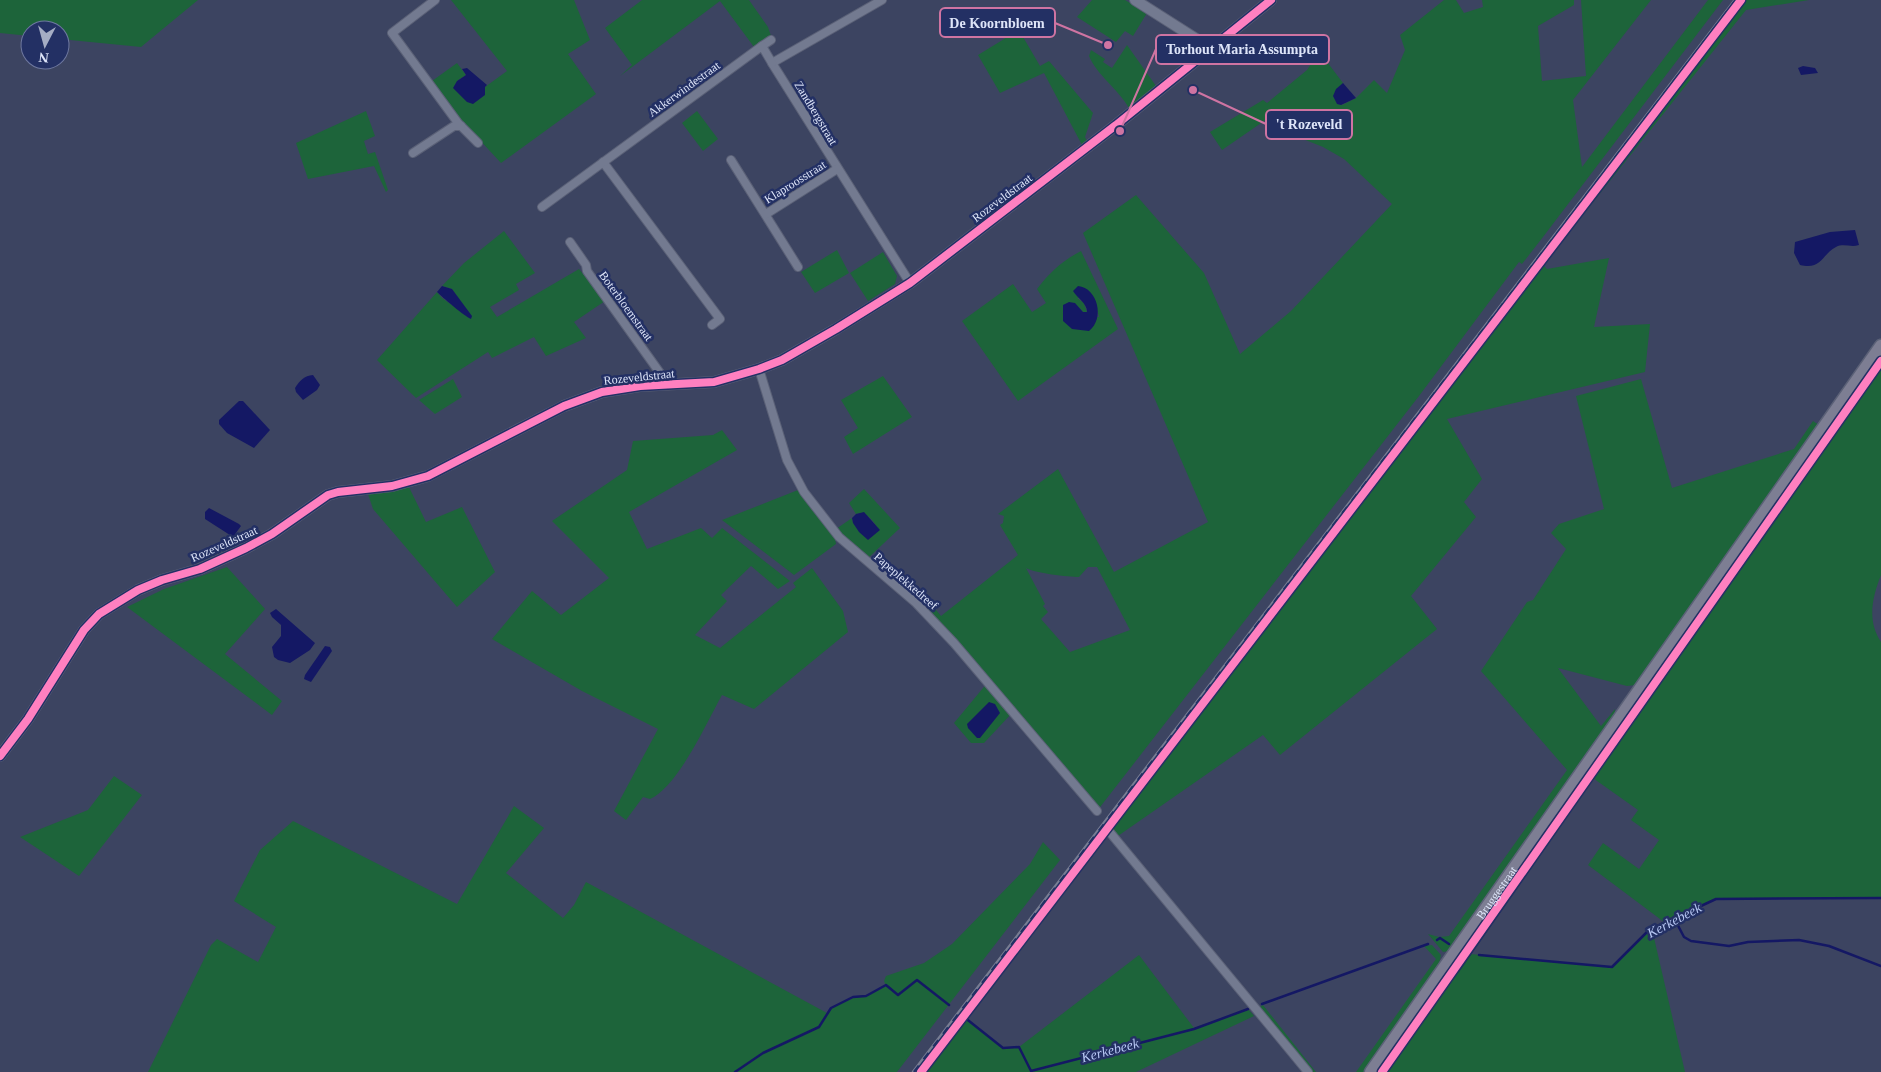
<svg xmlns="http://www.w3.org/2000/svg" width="1881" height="1072" viewBox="0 0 1881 1072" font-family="Georgia,serif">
<rect width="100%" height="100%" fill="#3c4461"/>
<g fill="#1d643a" fill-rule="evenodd">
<polygon points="0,0 198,0 141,47 60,39 60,30 30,30 30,36 0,33"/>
<polygon points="451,0 574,0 590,40 568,54 596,94 501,163 463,122 432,81 457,63 466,75 457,81 485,87 507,71"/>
<polygon points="642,0 749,0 768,27 771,36 754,47 720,1 620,76 632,65 605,28"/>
<polygon points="1092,0 1125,0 1147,13 1133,36 1125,31 1116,42 1077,17"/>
<path d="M 1444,0 L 1456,0 L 1464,13 L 1483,7 L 1482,0 L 1574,0 L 1574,5 L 1538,26 L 1542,81 L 1586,76 L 1581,0 L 1651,0 L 1573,100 L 1582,167 L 1708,0 L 1723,0 L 1543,237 L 1522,264 L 1519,262 L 1419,396 L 1097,811 L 1013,712 L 984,743 L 971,743 L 954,723 L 988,682 L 899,589 L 912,580 L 941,616 L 1018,555 L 1000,525 L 1003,523 L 1004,516 L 998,514 L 1058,469 L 1114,572 L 1208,522 L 1083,233 L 1136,195 L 1204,273 L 1240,354 L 1291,311 L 1392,204 L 1344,159 L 1323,147 L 1288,133 L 1267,119 L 1222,150 L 1210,132 L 1263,100 L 1267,103 L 1307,70 L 1311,64 L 1304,54 L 1315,46 L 1343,83 L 1335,91 L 1342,105 L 1356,98 L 1374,80 L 1387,93 L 1405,50 L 1400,35 ZM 1088,567 L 1097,567 L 1130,630 L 1070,652 L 1041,619 L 1048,612 L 1043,606 L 1045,604 L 1026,568 C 1034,573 1069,577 1079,577 Z"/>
<polygon points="1741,0 1809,0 1746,10 1543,265 1547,269 1609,258 1594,327 1650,324 1645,372 1447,419 1482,479 1464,502 1476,517 1411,596 1437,629 1280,755 1263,735 1115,838 1108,830 1418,426 1541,258"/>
<polygon points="1019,30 1040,66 1049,61 1093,113 1085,137 1087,141 1082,145 1044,73 1000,93 978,55"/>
<path d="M 1127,45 L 1156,86 L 1129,108 C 1118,89 1097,75 1089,56 L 1091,50 L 1105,59 L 1103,62 L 1112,68 Z"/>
<polygon points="366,111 375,136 364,141 368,154 375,152 388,190 386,192 374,166 308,179 296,143"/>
<polygon points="697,111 718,139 703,151 682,123"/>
<polygon points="504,231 535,273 516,284 519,290 490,307 497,317 579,269 605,301 574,322 586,338 546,356 534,337 492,358 488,352 416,398 377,360 437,292 442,298 471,318 452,289 442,286 464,263"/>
<polygon points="837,250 849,273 815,293 801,272"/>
<path d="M 1081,251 L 1118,329 L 1018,401 L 962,321 L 1013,284 L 1032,312 L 1046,303 L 1037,289 C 1050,272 1062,261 1081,251 ZM 1093,297 L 1099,317 L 1062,313 L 1078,307 L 1083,312 L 1087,312 L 1084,303 L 1077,298 Z"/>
<polygon points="883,252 897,276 895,284 868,301 850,273"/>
<path d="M 1881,367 L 1881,575 C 1872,598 1867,621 1881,642 L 1881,898 L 1716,899 L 1664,922 L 1588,865 L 1603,843 L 1639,869 L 1659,840 L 1631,820 L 1638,810 L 1590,776 Z"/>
<polygon points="883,376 912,417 853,454 844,437 858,428 841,400"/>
<polygon points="453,379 462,397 435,414 419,400"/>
<polygon points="1641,379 1672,488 1794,449 1813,421 1819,425 1636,685 1627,686 1558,668 1601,726 1615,709 1615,714 1449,951 1443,952 1428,934 1439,937 1449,936 1567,770 1481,671 1527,602 1533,600 1566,549 1551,533 1559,524 1604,509 1576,396"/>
<path d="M 722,430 L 737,450 L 629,512 L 647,549 L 701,528 L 712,538 L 722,528 L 790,581 L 778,589 L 751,566 L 721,595 L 727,601 L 695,635 L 720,648 L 796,587 L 793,583 L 812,568 L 843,611 L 848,632 L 754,709 L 722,695 C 707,722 678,787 650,799 L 643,797 L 626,820 L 614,811 L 658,729 L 582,691 L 492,639 L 532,591 L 561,615 L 609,578 L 552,521 L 627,470 L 633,441 L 713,435 Z"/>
<polygon points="407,483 426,522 462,507 495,572 457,607 373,509 366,488"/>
<path d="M 864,489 L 900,528 L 866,560 L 836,529 L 852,518 L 853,523 L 879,530 C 874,522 867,511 856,514 L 849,503 Z"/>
<path d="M 798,490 C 807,501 836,530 836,544 L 794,575 L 722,520 Z"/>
<polygon points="227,567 265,609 225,654 282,701 272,715 127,607 164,589"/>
<polygon points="114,776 142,795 79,876 20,837 88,810"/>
<polygon points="514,806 544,828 506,873 563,918 574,905 586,882 827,1013 831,1008 853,997 866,996 886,986 884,981 886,976 924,963 952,944 1030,864 1043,842 1060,860 897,1072 148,1072 211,945 217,939 258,962 276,927 234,901 260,850 293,821 457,904"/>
<polygon points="1652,929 1685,1072 1388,1072 1470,954 1612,967"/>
<polygon points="1432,945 1441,955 1438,968 1364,1072 1356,1072 1436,959 1424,946"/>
<polygon points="1139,955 1194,1028 1248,1009 1254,1016 1136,1072 922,1072 964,1017 1003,1048 1019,1047"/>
<polygon points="1263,1005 1316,1072 1310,1072 1258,1008"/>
</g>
<g fill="#141864">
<polygon points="1803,66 1815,68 1818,73 1801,75 1798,68"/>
<polygon points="467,68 487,85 485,87 485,95 473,104 467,102 453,88 457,81 466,75 462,69"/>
<polygon points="1343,83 1356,98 1341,105 1337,104 1333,96 1336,89"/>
<path d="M 1855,230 L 1859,245 C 1851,248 1844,243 1836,247 C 1821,255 1822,270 1800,265 L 1794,253 L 1795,242 L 1830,232 Z"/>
<path d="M 442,286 L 452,289 L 472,316 L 471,319 C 464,316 442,297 437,292 Z"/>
<path d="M 1078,286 C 1098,288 1105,319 1089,331 L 1072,329 L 1063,321 L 1063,305 L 1069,302 L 1075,303 L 1083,312 L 1087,312 C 1087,303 1077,298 1073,291 Z"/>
<path d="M 313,375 L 320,385 L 317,390 L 303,400 L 296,392 L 295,388 C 300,380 304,376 313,375 Z"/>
<polygon points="239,401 243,401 270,430 254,448 227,433 219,424 219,420"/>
<polygon points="209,508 239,524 241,526 233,537 205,519 205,512"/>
<polygon points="864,512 880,530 868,540 859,532 853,523 852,518 856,514"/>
<polygon points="276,609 315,643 310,650 290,663 278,660 274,657 272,647 281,636 281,625 272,617 270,613"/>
<polygon points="325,646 330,647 332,651 311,682 304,679 305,675"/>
<polygon points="989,702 995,704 1000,713 980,738 977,738 968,728 967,724"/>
</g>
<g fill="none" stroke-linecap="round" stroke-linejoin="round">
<g stroke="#141864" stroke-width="2.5">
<polyline points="1674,918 1684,937 1691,941 1729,946 1748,942 1799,940 1829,946 1881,966"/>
<polyline points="1437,940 1440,938 1449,944"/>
<polyline points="1479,955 1612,967 1649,930 1716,899 1881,898"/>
<polyline points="1458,971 1562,822"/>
<polyline points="1262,1004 1428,944"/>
<polyline points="964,1017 1003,1048 1019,1047 1031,1071 1194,1029 1248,1009"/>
<polyline points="735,1072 763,1053 819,1027 831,1008 853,997 866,996 886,985 898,995 917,980 949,1005"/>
</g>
<g stroke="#5b6177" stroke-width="10">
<g id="minor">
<polyline points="435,0 392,33 458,123 478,143"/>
<polyline points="882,0 772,63 910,283"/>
<polyline points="762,46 771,40"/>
<polyline points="413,153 454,126 461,126"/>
<polyline points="731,160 798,267"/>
<polyline points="603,162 720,319 712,325"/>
<polyline points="542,207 762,46 772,63"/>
<polyline points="766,214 837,169"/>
<polyline points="570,242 586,265 587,271 660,373 661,385"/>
<polyline points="759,369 787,460 804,492 839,537 916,603 954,643 1097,811"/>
<polyline points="1108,830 1308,1072"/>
</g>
</g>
<g stroke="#5b6177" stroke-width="12">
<g id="tertiary">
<polyline points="1135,0 1212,49"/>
<polyline points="0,756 28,719 84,630 99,614 138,590 162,580 200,569 246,548 272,534 328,495 338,492 392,486 428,476 564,406 602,392 640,386 714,382 759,369 782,360 836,329 910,283 1116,125 1271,0"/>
</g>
</g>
<g stroke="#5b6177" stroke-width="15">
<g id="primary">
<path id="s1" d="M 1371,1072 L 1881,346"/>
</g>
</g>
<use href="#minor" stroke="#737a90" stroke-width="8"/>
<use href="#tertiary" stroke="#737a90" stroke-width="10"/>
<use href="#primary" stroke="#7d7e93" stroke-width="12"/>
<g stroke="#787e93" stroke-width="4.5">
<polyline id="rail" points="914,1072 1736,0"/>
</g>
<use href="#rail" stroke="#233064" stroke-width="2.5" stroke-dasharray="8" stroke-linecap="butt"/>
<g stroke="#233064" stroke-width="11">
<g id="cycleway">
<polyline points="0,756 28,719 84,630 99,614 138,590 162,580 200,569 246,548 272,534 328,495 338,492 392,486 428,476 564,406 602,392 640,386 714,382 759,369 782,360 836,329 910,283 1116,125 1271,0"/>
<polyline points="921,1072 1741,0"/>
<polyline points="1382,1072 1881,361"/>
</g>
</g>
<use href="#cycleway" stroke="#ff80c0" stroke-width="8"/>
</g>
<g text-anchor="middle" stroke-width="5" stroke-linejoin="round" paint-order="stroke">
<g font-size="12" fill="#dee5f9" stroke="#233064">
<text transform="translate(684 89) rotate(-36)" y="4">Akkerwindestraat</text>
<text transform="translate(816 113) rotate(59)" y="4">Zandbergstraat</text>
<text transform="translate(795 182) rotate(-32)" y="4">Klaproosstraat</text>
<text transform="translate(1002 198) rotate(-37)" y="4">Rozeveldstraat</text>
<text transform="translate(626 306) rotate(54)" y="4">Boterbloemstraat</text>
<text transform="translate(639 377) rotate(-6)" y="4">Rozeveldstraat</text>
<text transform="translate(224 544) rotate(-24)" y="4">Rozeveldstraat</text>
<text transform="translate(906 581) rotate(41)" y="4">Papeplekkedreef</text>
<text dy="4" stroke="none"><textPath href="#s1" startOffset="219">Bruggestraat</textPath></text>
</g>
<g font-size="14" font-style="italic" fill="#b8c8f5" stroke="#233064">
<text transform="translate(1674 920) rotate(-28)" y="5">Kerkebeek</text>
<text transform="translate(1110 1050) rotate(-15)" y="5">Kerkebeek</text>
</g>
</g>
<path fill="none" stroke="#cf74a2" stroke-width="2" d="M1108 45L1055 23M1120 131L1156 49M1193 90L1266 124"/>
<g fill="#cf74a2" stroke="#233064" stroke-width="2">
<circle cx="1108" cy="45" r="5"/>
<circle cx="1120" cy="131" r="5"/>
<circle cx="1193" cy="90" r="5"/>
</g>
<g fill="#233064" stroke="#cf74a2" stroke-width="2">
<rect x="940" y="8" width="115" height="29" rx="5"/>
<rect x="1156" y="35" width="173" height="29" rx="5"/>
<rect x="1266" y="110" width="86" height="29" rx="5"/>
</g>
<g font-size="14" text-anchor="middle" font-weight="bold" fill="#dee5f9">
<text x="997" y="28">De Koornbloem</text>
<text x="1242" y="54">Torhout Maria Assumpta</text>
<text x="1309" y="129">'t Rozeveld</text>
</g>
<g transform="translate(45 45) rotate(186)"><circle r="24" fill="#233064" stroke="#6e78a0"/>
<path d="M0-4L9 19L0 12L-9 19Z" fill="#a5adc4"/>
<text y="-8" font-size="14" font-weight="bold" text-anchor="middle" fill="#dee5f9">N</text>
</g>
</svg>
